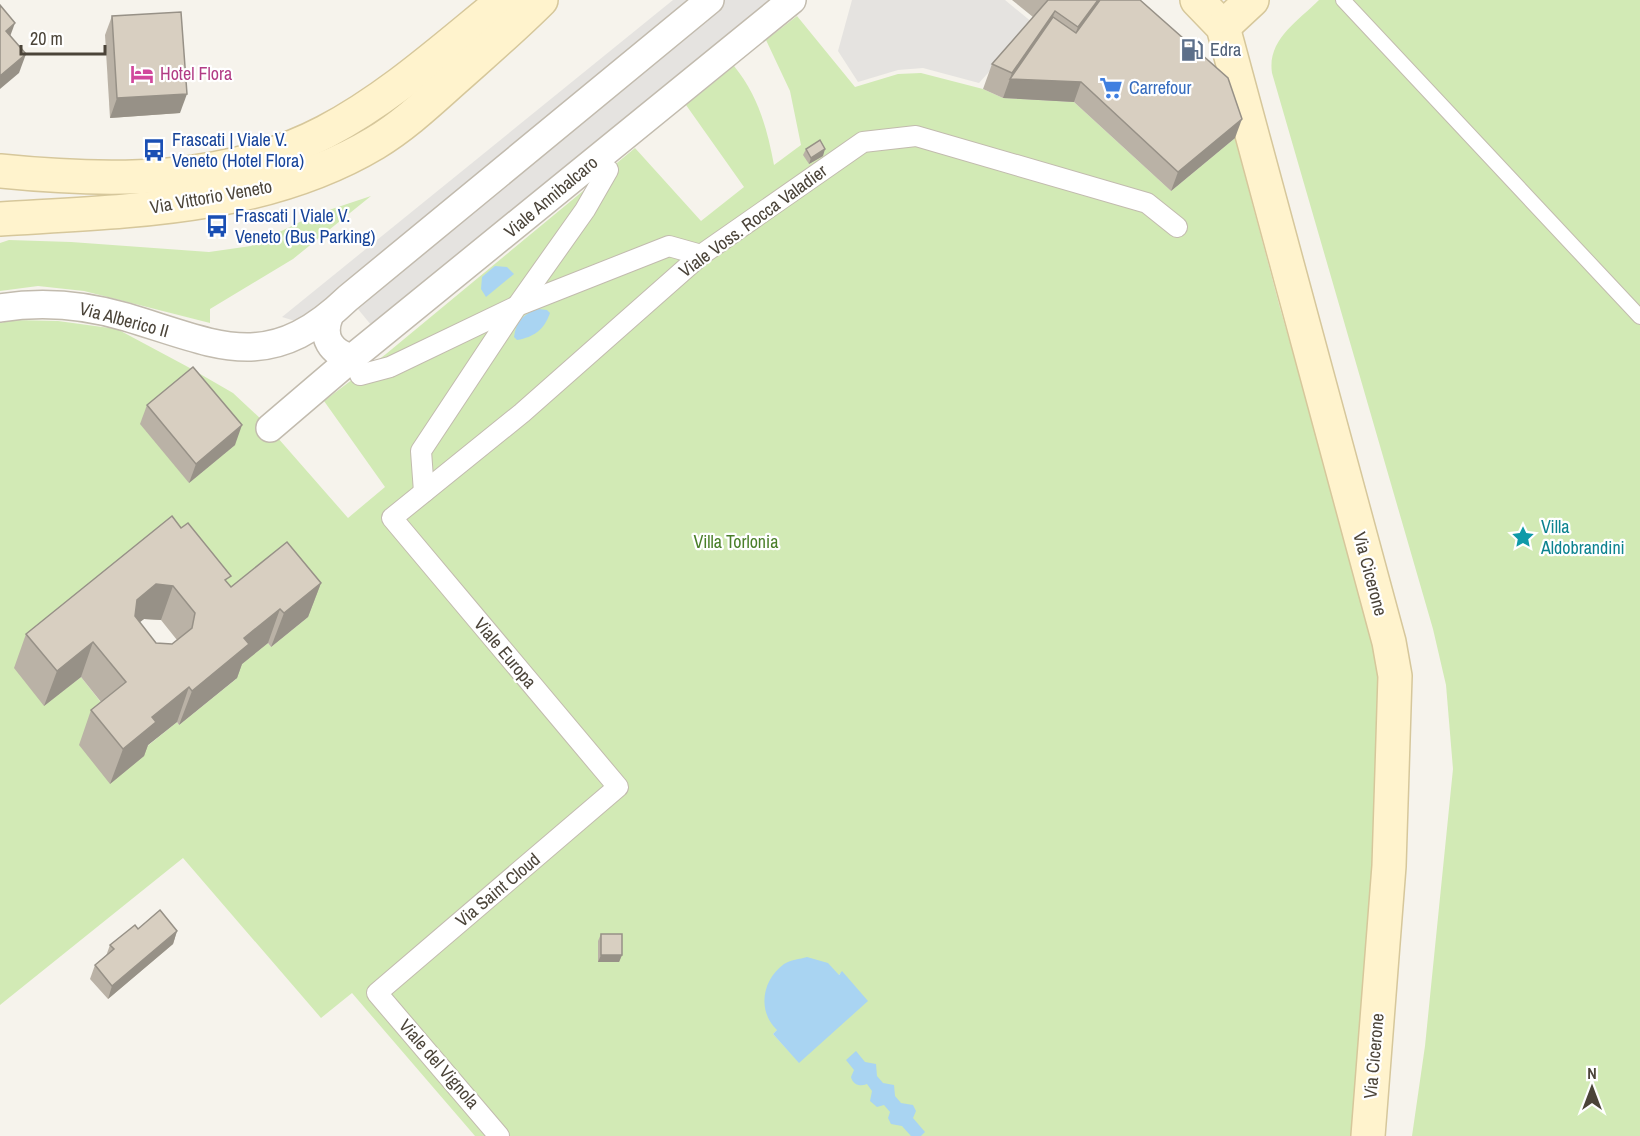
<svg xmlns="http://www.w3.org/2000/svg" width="1640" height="1136" viewBox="0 0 1640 1136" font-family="'Archivo Narrow',sans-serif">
<rect width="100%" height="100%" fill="#f6f3ec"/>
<g fill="#d2eab5" fill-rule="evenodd">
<path d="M 1319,0 L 1640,0 L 1640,1136 L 1412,1136 L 1425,1046 L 1453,769 L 1446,685 L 1433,629 L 1272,73 C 1267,40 1297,22 1319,0 Z"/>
<path d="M 797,16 L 855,87 L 898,74 L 921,73 L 983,89 L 1003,98 L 1074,102 L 1171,191 L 1235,138 L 1280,308 L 1385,671 L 1359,1136 L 475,1136 L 352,993 L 321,1018 L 183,858 L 0,1005 L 0,323 L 13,320 L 58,321 L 117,329 L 188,367 L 233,393 L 263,421 L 348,518 L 385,487 L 324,401 L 386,354 L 635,148 L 701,221 L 744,187 L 686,105 L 734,66 C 758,95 767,128 774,165 L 801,145 L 790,91 L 766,40 ZM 175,558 L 218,622 L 308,617 L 271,647 L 268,643 L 231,672 L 236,679 L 179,725 L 177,722 L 140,752 L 81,677 L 44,705 ZM 842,972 L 799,1062 L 773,1034 Z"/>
<polygon points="371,196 293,259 210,309 210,323 84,291 38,286 0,291 0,243 9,240 71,242 209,252 251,246 314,215"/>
</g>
<g fill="#e5e3e0">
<polygon points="673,0 702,0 305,324 282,317"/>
<polygon points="720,0 777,0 376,331 353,303"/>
<polygon points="852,0 1005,0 1033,23 979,83 923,68 898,70 858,82 838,51"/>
</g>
<g fill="#a9d4f2">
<polygon points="495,266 507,267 514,274 486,297 481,289 482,277"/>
<path d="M 539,309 L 547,310 L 550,313 C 544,330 534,337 517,340 L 514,337 C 516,321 524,313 539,309 Z"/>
<path d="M 807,957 L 828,963 L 839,975 L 842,971 L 868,1001 L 799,1063 L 773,1034 L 777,1030 C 757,1011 762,980 784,964 C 790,960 800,959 807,957 Z"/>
<path d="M 856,1051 L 865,1062 L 876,1064 L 877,1076 L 883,1083 L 894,1085 L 895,1096 L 901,1103 L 913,1105 L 916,1111 L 913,1118 L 925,1132 L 921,1136 L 911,1136 L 902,1126 L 891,1124 L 888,1118 L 890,1112 L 884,1105 L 877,1107 L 870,1101 L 872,1091 L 867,1084 C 860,1087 853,1085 851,1077 L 854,1070 L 846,1060 Z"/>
</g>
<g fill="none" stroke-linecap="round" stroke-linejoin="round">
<g stroke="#c2bbae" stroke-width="16">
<polyline id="service" points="1343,0 1640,317"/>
</g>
<g stroke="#c2bbae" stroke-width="22">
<g id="pedestrian">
<polyline points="360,375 390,367 517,306 669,246 701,255"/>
<polyline points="424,492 421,451 517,306 585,210 608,170"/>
<polyline points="499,1136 377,993 618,787 392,518 522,413 701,255 863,142 916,136 1147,203 1177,227"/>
</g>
</g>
<g stroke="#c2bbae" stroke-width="30">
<g id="minor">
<path d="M 0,308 C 42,301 85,305 126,317 C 219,345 268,375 348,298 L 710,0"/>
<path d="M 329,317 C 321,337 331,353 352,358 L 792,0"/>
<polyline points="270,428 352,358"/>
</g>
</g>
<g stroke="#d6c79b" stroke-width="36">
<g id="secondary">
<polyline points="1197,0 1223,27 1389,642 1395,676 1389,866 1368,1136"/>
<polyline points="1223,27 1252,0"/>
<path d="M 0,171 C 108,182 226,184 325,132 C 390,98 447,46 504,0"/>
<path d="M 0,219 C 127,211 263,210 375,143 C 405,125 431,100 457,77 C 485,52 514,27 541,0"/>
</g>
</g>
<use href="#service" stroke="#fff" stroke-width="14"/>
<use href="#pedestrian" stroke="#fff" stroke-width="20"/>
<use href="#minor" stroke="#fff" stroke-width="27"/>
<use href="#secondary" stroke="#fff3cd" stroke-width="33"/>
</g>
<g fill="#bab2a6" fill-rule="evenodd">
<polygon points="1012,0 1140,0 1235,138 1171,191 1074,102 1003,98 983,89 992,64 1033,17"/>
<polygon points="112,16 180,113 110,118 105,35"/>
<polygon points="806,149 823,156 809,164 803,155"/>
<polygon points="147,405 235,445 189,483 140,424"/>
<path d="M 172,516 L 231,587 L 321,583 L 308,617 L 271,647 L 268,643 L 242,664 L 237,678 L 179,725 L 177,722 L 148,745 L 144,756 L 110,784 L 79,745 L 91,710 L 101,702 L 81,677 L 44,706 L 14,668 L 26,634 ZM 144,619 L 161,620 L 177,640 L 172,644 L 156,643 L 139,622 Z"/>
<polygon points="138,929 177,931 173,944 108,999 90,979 95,965 106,956 110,945"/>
<polygon points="601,934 622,955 619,962 598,962 598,941"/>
</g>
<g fill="#979187">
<polygon points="1098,0 1104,0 1069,52 1078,27"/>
<polygon points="1055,11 1046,36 1081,82 1074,102 1003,98 1012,73"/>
<polygon points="15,23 8,42 6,31"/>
<polygon points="26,54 19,73 0,89 0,76"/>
<polygon points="187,94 180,113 110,118 117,98"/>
<polygon points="1242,119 1235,138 1171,191 1178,172"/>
<polygon points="825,149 823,156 809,164 811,158"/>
<polygon points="242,425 235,445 189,483 196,464"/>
<polygon points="321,583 308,617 271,647 284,613"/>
<polygon points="156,584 173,586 161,620 144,619 124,635 137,600"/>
<polygon points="280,609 268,643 242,664 237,678 179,725 192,691 244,638"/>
<polygon points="93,642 81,677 44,706 57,671"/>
<polygon points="189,687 177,722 148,745 144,756 110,784 123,749 152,717"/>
<polygon points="177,931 173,944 108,999 112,986"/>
<polygon points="601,955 622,955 619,962 598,962"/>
</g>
<g fill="#d8cfc1" stroke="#979187" stroke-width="1.5" fill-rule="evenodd">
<polygon points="1048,0 1098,0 1078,27 1055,11 1012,73 992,64"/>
<polygon points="1100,0 1140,0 1228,78 1242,119 1178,172 1081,82 1010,79 1053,17 1076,33"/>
<polygon points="0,5 15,23 6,31 26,54 0,76"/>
<polygon points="181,12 187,94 117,98 112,16"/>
<polygon points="820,140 825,149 811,158 806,149"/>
<polygon points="193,367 242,425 196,464 147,405"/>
<path d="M 172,516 L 181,528 L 188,523 L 231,576 L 225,580 L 231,587 L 287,542 L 321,583 L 284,613 L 280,609 L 244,638 L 249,644 L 192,691 L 189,687 L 152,717 L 156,722 L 123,749 L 91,710 L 126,682 L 93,642 L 57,671 L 26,634 ZM 156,584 L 173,586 L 195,613 L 192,628 L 172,644 L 156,643 L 135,616 L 137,600 Z"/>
<polygon points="160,910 177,931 112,986 95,965 114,949 110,945 135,925 138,929"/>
<rect x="601" y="934" width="21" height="21"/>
</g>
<defs>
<g id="fuel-bare" transform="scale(1.8)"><path d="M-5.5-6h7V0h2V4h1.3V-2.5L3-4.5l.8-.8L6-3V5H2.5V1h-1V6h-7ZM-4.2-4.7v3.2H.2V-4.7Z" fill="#5c6f8a" stroke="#fff" stroke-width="2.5" paint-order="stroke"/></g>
<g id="hotel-bare" transform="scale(1.8)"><path d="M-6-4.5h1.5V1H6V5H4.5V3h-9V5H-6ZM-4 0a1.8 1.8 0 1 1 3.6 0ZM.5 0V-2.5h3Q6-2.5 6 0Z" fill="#d1479c" stroke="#fff" stroke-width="2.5" paint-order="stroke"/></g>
<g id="supermarket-bare" transform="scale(1.8)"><path d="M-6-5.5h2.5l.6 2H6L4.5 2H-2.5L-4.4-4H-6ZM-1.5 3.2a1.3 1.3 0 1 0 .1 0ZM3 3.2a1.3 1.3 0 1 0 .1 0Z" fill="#3f7fe0" stroke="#fff" stroke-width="2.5" paint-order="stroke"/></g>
<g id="bus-bare" transform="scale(1.8)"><path d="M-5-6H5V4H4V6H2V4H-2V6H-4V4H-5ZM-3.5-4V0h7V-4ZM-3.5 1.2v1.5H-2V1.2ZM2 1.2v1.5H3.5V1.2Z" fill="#1a4fb4" stroke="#fff" stroke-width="2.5" paint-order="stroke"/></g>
<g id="sight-bare" transform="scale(1.8)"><path d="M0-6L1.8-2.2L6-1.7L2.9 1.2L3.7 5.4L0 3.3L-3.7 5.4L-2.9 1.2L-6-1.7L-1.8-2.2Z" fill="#0f9aa8" stroke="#fff" stroke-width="2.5" paint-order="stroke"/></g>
</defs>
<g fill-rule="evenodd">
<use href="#fuel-bare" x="1192" y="50"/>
<use href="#hotel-bare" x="142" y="74"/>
<use href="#supermarket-bare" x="1111" y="88"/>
<use href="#bus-bare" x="154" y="150"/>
<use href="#bus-bare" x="217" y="226"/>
<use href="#sight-bare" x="1523" y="537"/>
</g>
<g text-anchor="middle" stroke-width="4.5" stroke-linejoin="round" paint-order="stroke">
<g font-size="18" fill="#4e5e75" stroke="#fff" text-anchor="start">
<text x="1210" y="56">Edra</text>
</g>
<g font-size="18" fill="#b23c85" stroke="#fff" text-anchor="start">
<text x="160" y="80">Hotel Flora</text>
</g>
<g font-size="18" fill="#366cbe" stroke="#fff" text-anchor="start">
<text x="1129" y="94">Carrefour</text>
</g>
<g font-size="18" fill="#164399" stroke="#fff" text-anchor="start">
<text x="172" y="146">Frascati | Viale V.<tspan x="172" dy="21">Veneto (Hotel Flora)</tspan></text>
<text x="235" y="222">Frascati | Viale V.<tspan x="235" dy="21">Veneto (Bus Parking)</tspan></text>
</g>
<g font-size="18" fill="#4b4439" stroke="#fff">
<text transform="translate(211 197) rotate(-10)" y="6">Via Vittorio Veneto</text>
<text transform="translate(551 197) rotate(-40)" y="6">Viale Annibalcaro</text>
<text transform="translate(753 221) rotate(-36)" y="6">Viale Voss. Rocca Valadier</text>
<text transform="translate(124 320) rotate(15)" y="6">Via Alberico II</text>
<text transform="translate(1370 574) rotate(75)" y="6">Via Cicerone</text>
<text transform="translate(505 653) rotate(50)" y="6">Viale Europa</text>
<text transform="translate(498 890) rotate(-40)" y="6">Via Saint Cloud</text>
<text transform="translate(1374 1056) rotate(-85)" y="6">Via Cicerone</text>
<text transform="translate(439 1064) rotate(49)" y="6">Viale del Vignola</text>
</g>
<g font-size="18" fill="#0d838f" stroke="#fff" text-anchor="start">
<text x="1541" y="533">Villa<tspan x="1541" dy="21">Aldobrandini</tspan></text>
</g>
<g font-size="18" fill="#4a7f2a" stroke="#fff">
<text x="736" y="548">Villa Torlonia</text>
</g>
</g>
<g transform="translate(1592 1088)" stroke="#ffffff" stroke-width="4.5" paint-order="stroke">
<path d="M0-4.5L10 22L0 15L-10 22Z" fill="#4b4439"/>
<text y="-9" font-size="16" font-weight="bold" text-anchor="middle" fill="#4b4439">N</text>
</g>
<path d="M21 45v9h84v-9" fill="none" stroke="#4b4439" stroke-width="3"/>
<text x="30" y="45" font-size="18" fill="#4b4439" stroke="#ffffff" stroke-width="4.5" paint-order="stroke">20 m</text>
</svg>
